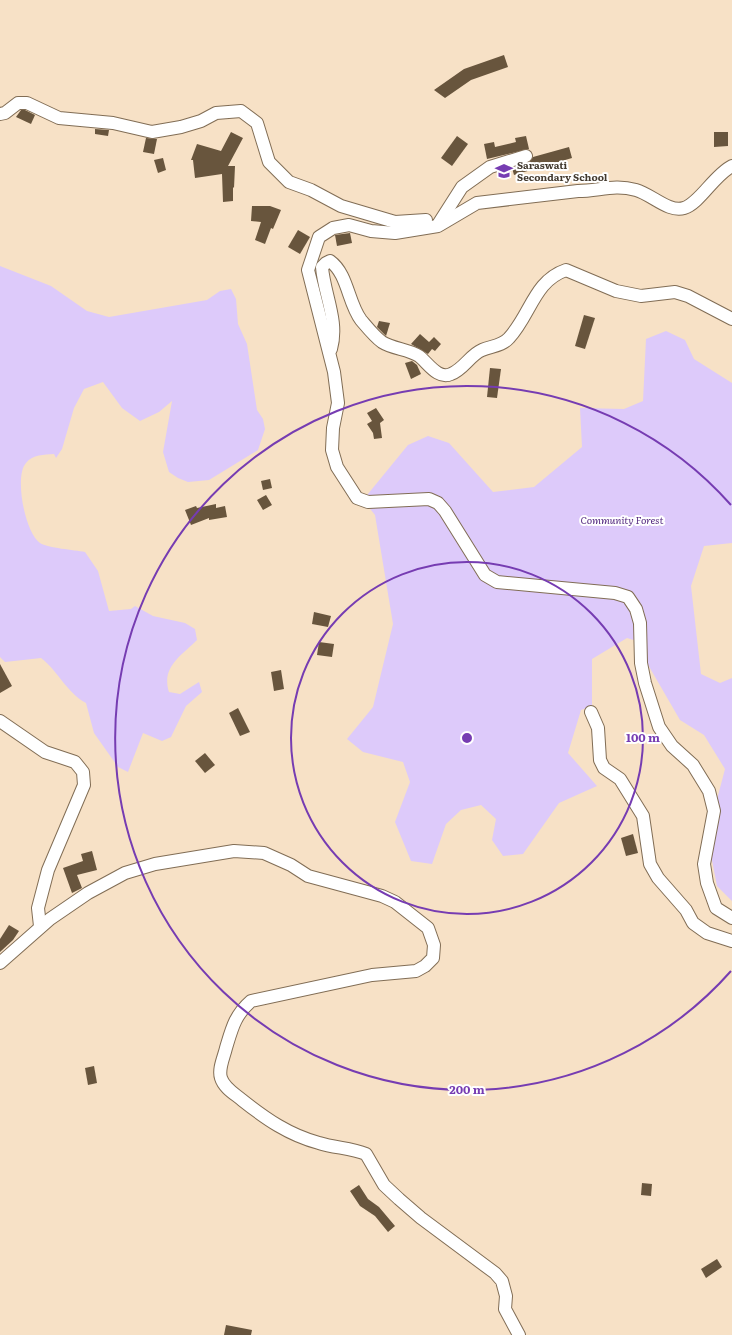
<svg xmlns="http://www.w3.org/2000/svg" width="732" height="1335" viewBox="0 0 732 1335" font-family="Literata,serif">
<rect width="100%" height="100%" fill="#f7e1c6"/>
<g fill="#ddcafa">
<path d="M 0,266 L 51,286 L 87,311 L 109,317 L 207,300 L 220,291 L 231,289 L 236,299 L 238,324 L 247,344 L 257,410 L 263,419 L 265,429 L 258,450 L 209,480 L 188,482 L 178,478 L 169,472 L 163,452 L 172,401 L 159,412 L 140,421 L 122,408 L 103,382 L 84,389 L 74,408 L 62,449 L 56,458 L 54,454 C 44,455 33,454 26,463 C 14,476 25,533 40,543 C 48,548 74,550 85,552 L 98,571 L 109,611 L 131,609 L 135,606 L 153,616 L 185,623 L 195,629 L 197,640 C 181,656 161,667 169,692 L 180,694 L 199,682 L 202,692 L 186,706 L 171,737 L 162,741 L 143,733 L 128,772 L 118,767 L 94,733 L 86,703 C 67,693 58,671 41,658 L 5,662 L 0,657 Z"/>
<polygon points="666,331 685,340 694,359 732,383 732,543 704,546 691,586 701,674 720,683 732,678 732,901 717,886 709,845 710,826 725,769 704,735 680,720 647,663 643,643 627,638 592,659 592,706 581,710 568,753 597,786 559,803 523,854 503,856 492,840 496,819 481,805 461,810 446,824 432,864 411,861 395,822 410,782 403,762 363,752 347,739 373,707 393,624 375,515 363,500 408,445 428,436 449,443 493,492 534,487 582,447 580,408 624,409 643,401 646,339"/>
</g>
<g fill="#68553d">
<polygon points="504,55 508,67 471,80 445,98 434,90 464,69"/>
<polygon points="21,110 25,110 35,115 31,124 16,117"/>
<polygon points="95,129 109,130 108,136 95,134"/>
<polygon points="231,132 243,138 228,166 235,166 234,188 233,187 233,201 223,202 222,174 195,178 193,160 191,160 197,144 221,151"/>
<polygon points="714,132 728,132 728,146 714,147"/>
<polygon points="457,136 468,144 452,166 441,158"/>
<polygon points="526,136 529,149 487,159 484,144 494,142 495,147 516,142 515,138"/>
<polygon points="146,138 157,139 154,154 143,152"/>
<polygon points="569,147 572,158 514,175 512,168 529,163 533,157"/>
<polygon points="163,158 166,170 158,173 154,160"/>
<polygon points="252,206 270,206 281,210 273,229 271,228 265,244 255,240 261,222 251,221"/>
<polygon points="298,230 310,237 300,254 288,247"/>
<polygon points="350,233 352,243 337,246 335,235"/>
<polygon points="584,315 595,318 585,349 575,346"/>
<polygon points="379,321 390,323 386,336 377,327"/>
<polygon points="420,334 429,342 434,337 441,344 435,351 432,349 428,354 411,344"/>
<polygon points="412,361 417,365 421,374 411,379 405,363"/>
<polygon points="490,368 501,369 497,398 487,397"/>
<polygon points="376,408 384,420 380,423 382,438 374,439 373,433 367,424 372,421 367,413"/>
<polygon points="270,479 272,488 263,490 261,481"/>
<polygon points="266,495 272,505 263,510 257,500"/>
<polygon points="216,504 216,508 225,506 227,517 209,520 209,518 191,525 185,510 196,506 197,508"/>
<polygon points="314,612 331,616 328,627 312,624"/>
<polygon points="319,642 334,644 332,657 317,655"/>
<polygon points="0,664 12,686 0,693"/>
<polygon points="281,670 284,689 274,691 271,672"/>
<polygon points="238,708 250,732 240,736 229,713"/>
<polygon points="205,753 215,765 205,773 195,761"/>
<polygon points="633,834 638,853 626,856 621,838"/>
<polygon points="92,851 97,870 77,875 82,888 72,893 63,868 83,861 81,854"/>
<polygon points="9,925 19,931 13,940 0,952 0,939"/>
<polygon points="94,1066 97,1083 88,1085 85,1068"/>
<polygon points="642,1183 652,1184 651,1196 641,1195"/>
<polygon points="359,1185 368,1199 379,1207 395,1226 388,1232 375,1216 360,1206 350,1191"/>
<polygon points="717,1259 722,1267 706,1278 701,1269"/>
<polygon points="226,1325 252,1330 251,1335 224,1335"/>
</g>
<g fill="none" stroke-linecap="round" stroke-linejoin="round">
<g stroke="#816d55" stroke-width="14">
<g id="minor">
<polyline points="0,114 5,113 18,103 27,103 59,118 113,123 152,132 181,127 201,121 216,113 241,111 257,123 269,162 289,182 311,190 341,206 395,222 426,220"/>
<path d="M 732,166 C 714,175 700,203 684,208 C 669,213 651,194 636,190 C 614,184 599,191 578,191 L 477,203 L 438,226 L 395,233 L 371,231 L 349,225 L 333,228 L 319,237 L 308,270 L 334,372 L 338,403 L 333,428 L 332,450 L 337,467 L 357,498 L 368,502 L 429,499 L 438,503 L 445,511 L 485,575 L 497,582 L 615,593 L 628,597 L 636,609 L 640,623 L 641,663 L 645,683 L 659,727 L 672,746 L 693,765 L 709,791 L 714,811 L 704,864 L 707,883 L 716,908 L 732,918"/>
<polyline points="439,223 462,187 490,167 526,156"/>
<path d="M 331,349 C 339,321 324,294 322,267 L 326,263 L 330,261 C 348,274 348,303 361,320 C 367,327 374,336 382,342 C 393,349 408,349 419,356 C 428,363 438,380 451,374 C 464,369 470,355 482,350 C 491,346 502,346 509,338 C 531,314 534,281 566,270 L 616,291 L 641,296 L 675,292 L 688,296 L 732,319"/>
<polyline points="591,712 598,728 600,760 604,768 620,779 643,816 650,864 658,878 686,910 693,923 707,933 732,941"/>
<polyline points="0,721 45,752 75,762 83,772 84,785 48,870 38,908 40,926"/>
<path d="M 0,963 L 50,919 L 88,893 L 125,873 L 155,864 L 234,851 L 264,853 L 291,865 L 308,876 L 382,896 L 395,902 L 428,928 L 434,945 L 433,958 L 425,966 L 416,971 L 372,975 L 251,1001 C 235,1015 232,1028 226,1048 C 224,1057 218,1069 221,1078 C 224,1088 235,1094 242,1100 C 266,1119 289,1135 319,1143 C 335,1148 351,1148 366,1154 L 384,1185 L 399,1199 L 421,1218 L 495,1273 L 502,1281 L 506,1296 L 505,1309 L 519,1335"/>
</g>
</g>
<use href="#minor" stroke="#fff" stroke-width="12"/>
</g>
<g fill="none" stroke="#763cb2" stroke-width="2">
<circle cx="467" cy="738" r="176"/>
<path d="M731 971A352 352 0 1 1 731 505"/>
</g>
<defs>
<g id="school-bare" transform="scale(1.38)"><path d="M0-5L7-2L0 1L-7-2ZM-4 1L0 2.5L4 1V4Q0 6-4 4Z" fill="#763cb2" stroke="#fff" stroke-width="2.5" paint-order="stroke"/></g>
</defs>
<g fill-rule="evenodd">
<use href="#school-bare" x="504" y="171"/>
</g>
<g text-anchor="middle" stroke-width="4" stroke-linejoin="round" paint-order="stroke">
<g font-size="10" font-weight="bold" fill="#42392e" stroke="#fff" text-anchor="start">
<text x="517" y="169">Saraswati<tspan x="517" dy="12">Secondary School</tspan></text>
</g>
<g font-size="10" font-style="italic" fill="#52277f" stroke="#fff">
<text x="622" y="524">Community Forest</text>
</g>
</g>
<circle cx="467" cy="738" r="6" fill="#763cb2" stroke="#fff" stroke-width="2"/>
<g font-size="12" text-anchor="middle" font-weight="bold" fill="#763cb2" stroke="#fff" stroke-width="4" stroke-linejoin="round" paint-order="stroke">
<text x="643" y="742">100 m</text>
<text x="467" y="1094">200 m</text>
</g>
</svg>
